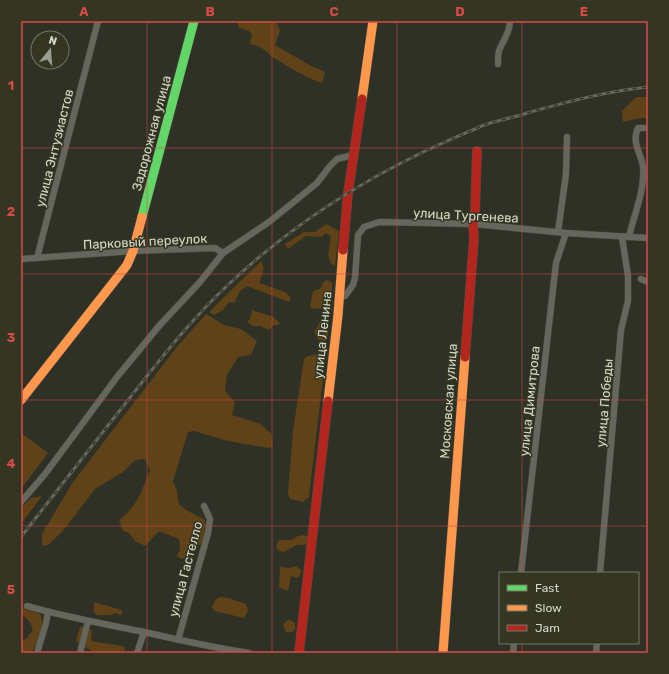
<svg xmlns="http://www.w3.org/2000/svg" width="669" height="674" viewBox="0 0 669 674" font-family="Rubik,sans-serif">
<rect width="100%" height="100%" fill="#303126"/>
<g fill="#5f4217">
<path d="M 237,21 L 272,21 L 277,24 L 280,30 L 275,45 L 311,66 L 325,72 L 322,83 C 306,78 289,67 274,58 C 263,50 264,47 250,44 L 252,35 L 249,31 L 239,28 Z"/>
<polygon points="636,97 648,97 648,118 640,118 623,122 622,111"/>
<polygon points="326,224 339,231 335,266 331,264 328,255 331,236 325,233 322,237 306,236 289,248 286,247 285,244 304,232 315,232"/>
<path d="M 261,261 C 266,269 262,275 259,283 L 285,292 L 291,298 L 289,302 L 247,286 L 240,291 L 234,303 L 229,302 L 223,310 L 214,315 L 210,313 L 211,310 Z"/>
<path d="M 328,280 L 332,283 L 331,304 L 329,309 C 322,307 318,310 311,308 L 310,306 L 313,291 L 320,289 L 324,281 Z"/>
<polygon points="252,310 274,317 276,320 280,323 278,325 273,325 269,330 260,326 252,326 247,321 250,319"/>
<path d="M 206,314 L 224,325 L 241,329 L 257,341 L 251,355 L 238,357 L 227,375 L 225,391 L 235,402 L 232,415 L 261,424 L 271,434 L 273,447 L 268,448 L 228,441 L 194,431 L 188,432 L 173,481 L 177,491 L 179,504 C 187,512 195,514 205,520 L 204,537 L 200,545 L 191,545 L 188,556 L 181,559 L 177,556 L 180,549 L 179,539 L 159,531 L 145,546 L 135,541 L 129,533 L 123,531 L 119,520 C 137,507 142,490 150,470 L 145,459 L 135,460 L 123,472 L 95,489 L 63,531 L 48,545 L 42,546 L 42,534 L 73,482 L 176,348 Z"/>
<polygon points="325,319 328,323 328,335 326,341 318,340 314,332 321,320"/>
<polygon points="318,354 323,358 320,374 323,378 309,497 303,502 290,499 288,493 293,431 304,359 308,356"/>
<polygon points="21,433 48,453 21,489"/>
<polygon points="42,496 21,524 21,508 31,498"/>
<polygon points="304,535 308,537 308,542 304,545 297,545 284,552 278,550 276,546 279,540 291,540 298,536"/>
<polygon points="296,566 301,570 300,576 297,578 291,576 288,591 279,587 280,567 290,568"/>
<polygon points="220,597 228,598 246,604 248,611 244,618 214,611 212,607 216,599"/>
<polygon points="94,602 121,610 123,612 121,615 115,613 111,615 96,615 94,612"/>
<path d="M 21,608 L 40,614 C 46,627 37,640 32,653 L 21,653 L 21,642 L 27,638 L 33,630 L 30,622 L 21,613 Z"/>
<polygon points="289,619 295,623 295,629 292,632 286,632 283,624"/>
<polygon points="80,627 92,630 91,641 123,646 125,649 123,653 117,652 116,653 95,653 76,641"/>
</g>
<g fill="none" stroke-linecap="round" stroke-linejoin="round">
<g stroke="#4d4e44" stroke-width="7">
<g id="street">
<path d="M 498,64 C 498,60 498,55 499,51 C 503,40 510,33 510,21"/>
<polyline points="558,232 566,174 567,137"/>
<path d="M 629,237 C 634,214 645,191 643,167 C 641,152 631,143 638,128 L 648,128"/>
<polyline points="37,258 98,21"/>
<polyline points="21,259 133,251 215,248 223,253 269,222 317,183 330,166 337,159 353,155"/>
<polyline points="641,279 648,282"/>
<polyline points="339,298 345,296 353,285 355,278 358,235 364,227 379,222 473,224 566,233 648,238"/>
<polyline points="21,502 45,474 117,377 159,326 200,282 223,253"/>
<polyline points="521,573 556,263 566,233"/>
<polyline points="600,573 621,330 628,301 628,276 622,237"/>
<path d="M 27,606 C 65,617 105,624 144,632 C 179,640 214,648 249,653"/>
<polyline points="178,640 208,533 210,519 204,506"/>
<polyline points="37,653 46,623 48,612"/>
<polyline points="80,653 88,621"/>
<polyline points="137,653 144,632"/>
<polyline points="513,653 514,643"/>
<polyline points="596,653 597,643"/>
</g>
</g>
<g stroke="#4d4e44" stroke-width="10">
<polyline id="fast" points="142,217 194,21"/>
</g>
<g stroke="#4d4e44" stroke-width="10">
<g id="slow">
<polyline points="362,99 373,21"/>
<polyline points="21,400 127,265 133,251 142,217"/>
<polyline points="328,401 338,315 343,250"/>
<polyline points="443,653 465,357"/>
</g>
</g>
<g stroke="#4d4e44" stroke-width="10">
<g id="jam">
<polyline points="343,250 348,193 362,99"/>
<polyline points="465,357 474,238 473,224 475,213 477,151"/>
<polyline points="299,653 328,401"/>
</g>
</g>
<use href="#street" stroke="#65675d" stroke-width="6"/>
<use href="#fast" stroke="#63d668" stroke-width="9"/>
<use href="#slow" stroke="#ff974d" stroke-width="9"/>
<use href="#jam" stroke="#b3261e" stroke-width="9"/>
<g stroke="#66685e" stroke-width="3">
<path id="rail" d="M 21,537 C 56,492 90,448 125,404 C 158,362 191,319 230,283 C 293,224 368,176 447,141 C 460,136 472,130 484,125 C 498,120 513,118 527,113 C 567,102 607,91 648,87"/>
</g>
<use href="#rail" stroke="#343621" stroke-width="1.5" stroke-dasharray="4.5" stroke-linecap="butt"/>
</g>
<path fill="none" stroke="#d64b48" stroke-width="1" stroke-opacity="0.55" d="M 147,21 L 147,653M 272,21 L 272,653M 397,21 L 397,653M 522,21 L 522,573M 21,148 L 648,148M 21,274 L 648,274M 21,400 L 648,400M 21,526 L 648,526M 522,643 L 522,653"/>
<g text-anchor="middle" stroke-width="3" stroke-linejoin="round" paint-order="stroke">
<g font-size="13" fill="#d5d7ca" stroke="#343621">
<text transform="translate(151 133) rotate(-75)" y="5">Задорожная улица</text>
<text transform="translate(54 148) rotate(-76)" y="5">улица Энтузиастов</text>
<text transform="translate(466 215) rotate(3)" y="5">улица Тургенева</text>
<text transform="translate(145 241) rotate(-3)" y="5">Парковый переулок</text>
<text transform="translate(322 335) rotate(-84)" y="5">улица Ленина</text>
<text transform="translate(448 401) rotate(-86)" y="5">Московская улица</text>
<text transform="translate(529 401) rotate(-84)" y="5">улица Димитрова</text>
<text transform="translate(604 403) rotate(-85)" y="5">улица Победы</text>
<text transform="translate(185 569) rotate(-75)" y="5">улица Гастелло</text>
</g>
</g>
<rect width="669" height="674" fill="none" stroke="#343621" stroke-width="44"/>
<rect x="499" y="572" width="140" height="72" fill="#343621" stroke="#747665"/>
<rect x="507" y="585" width="20" height="6" fill="#63d668" stroke="#747665"/>
<text x="535" y="592" font-size="12" fill="#d5d7ca">Fast</text>
<rect x="507" y="605" width="20" height="6" fill="#ff974d" stroke="#747665"/>
<text x="535" y="612" font-size="12" fill="#d5d7ca">Slow</text>
<rect x="507" y="625" width="20" height="6" fill="#b3261e" stroke="#747665"/>
<text x="535" y="632" font-size="12" fill="#d5d7ca">Jam</text>
<g transform="translate(50 50) rotate(17)"><circle r="19" fill="#343621" stroke="#747665"/>
<path d="M0-3L7 15L0 10L-7 15Z" fill="#9b9d91"/>
<text y="-6" font-size="11" font-weight="bold" text-anchor="middle" fill="#d5d7ca">N</text>
</g>
<rect x="22" y="22" width="625" height="630" fill="none" stroke="#d64b48" stroke-width="1.5"/>
<g font-size="13" text-anchor="middle" font-weight="bold" fill="#d64b48">
<text x="84" y="16">A</text>
<text x="210" y="16">B</text>
<text x="334" y="16">C</text>
<text x="460" y="16">D</text>
<text x="584" y="16">E</text>
<text x="11" y="90">1</text>
<text x="11" y="216">2</text>
<text x="11" y="342">3</text>
<text x="11" y="468">4</text>
<text x="11" y="594">5</text>
</g>
</svg>
